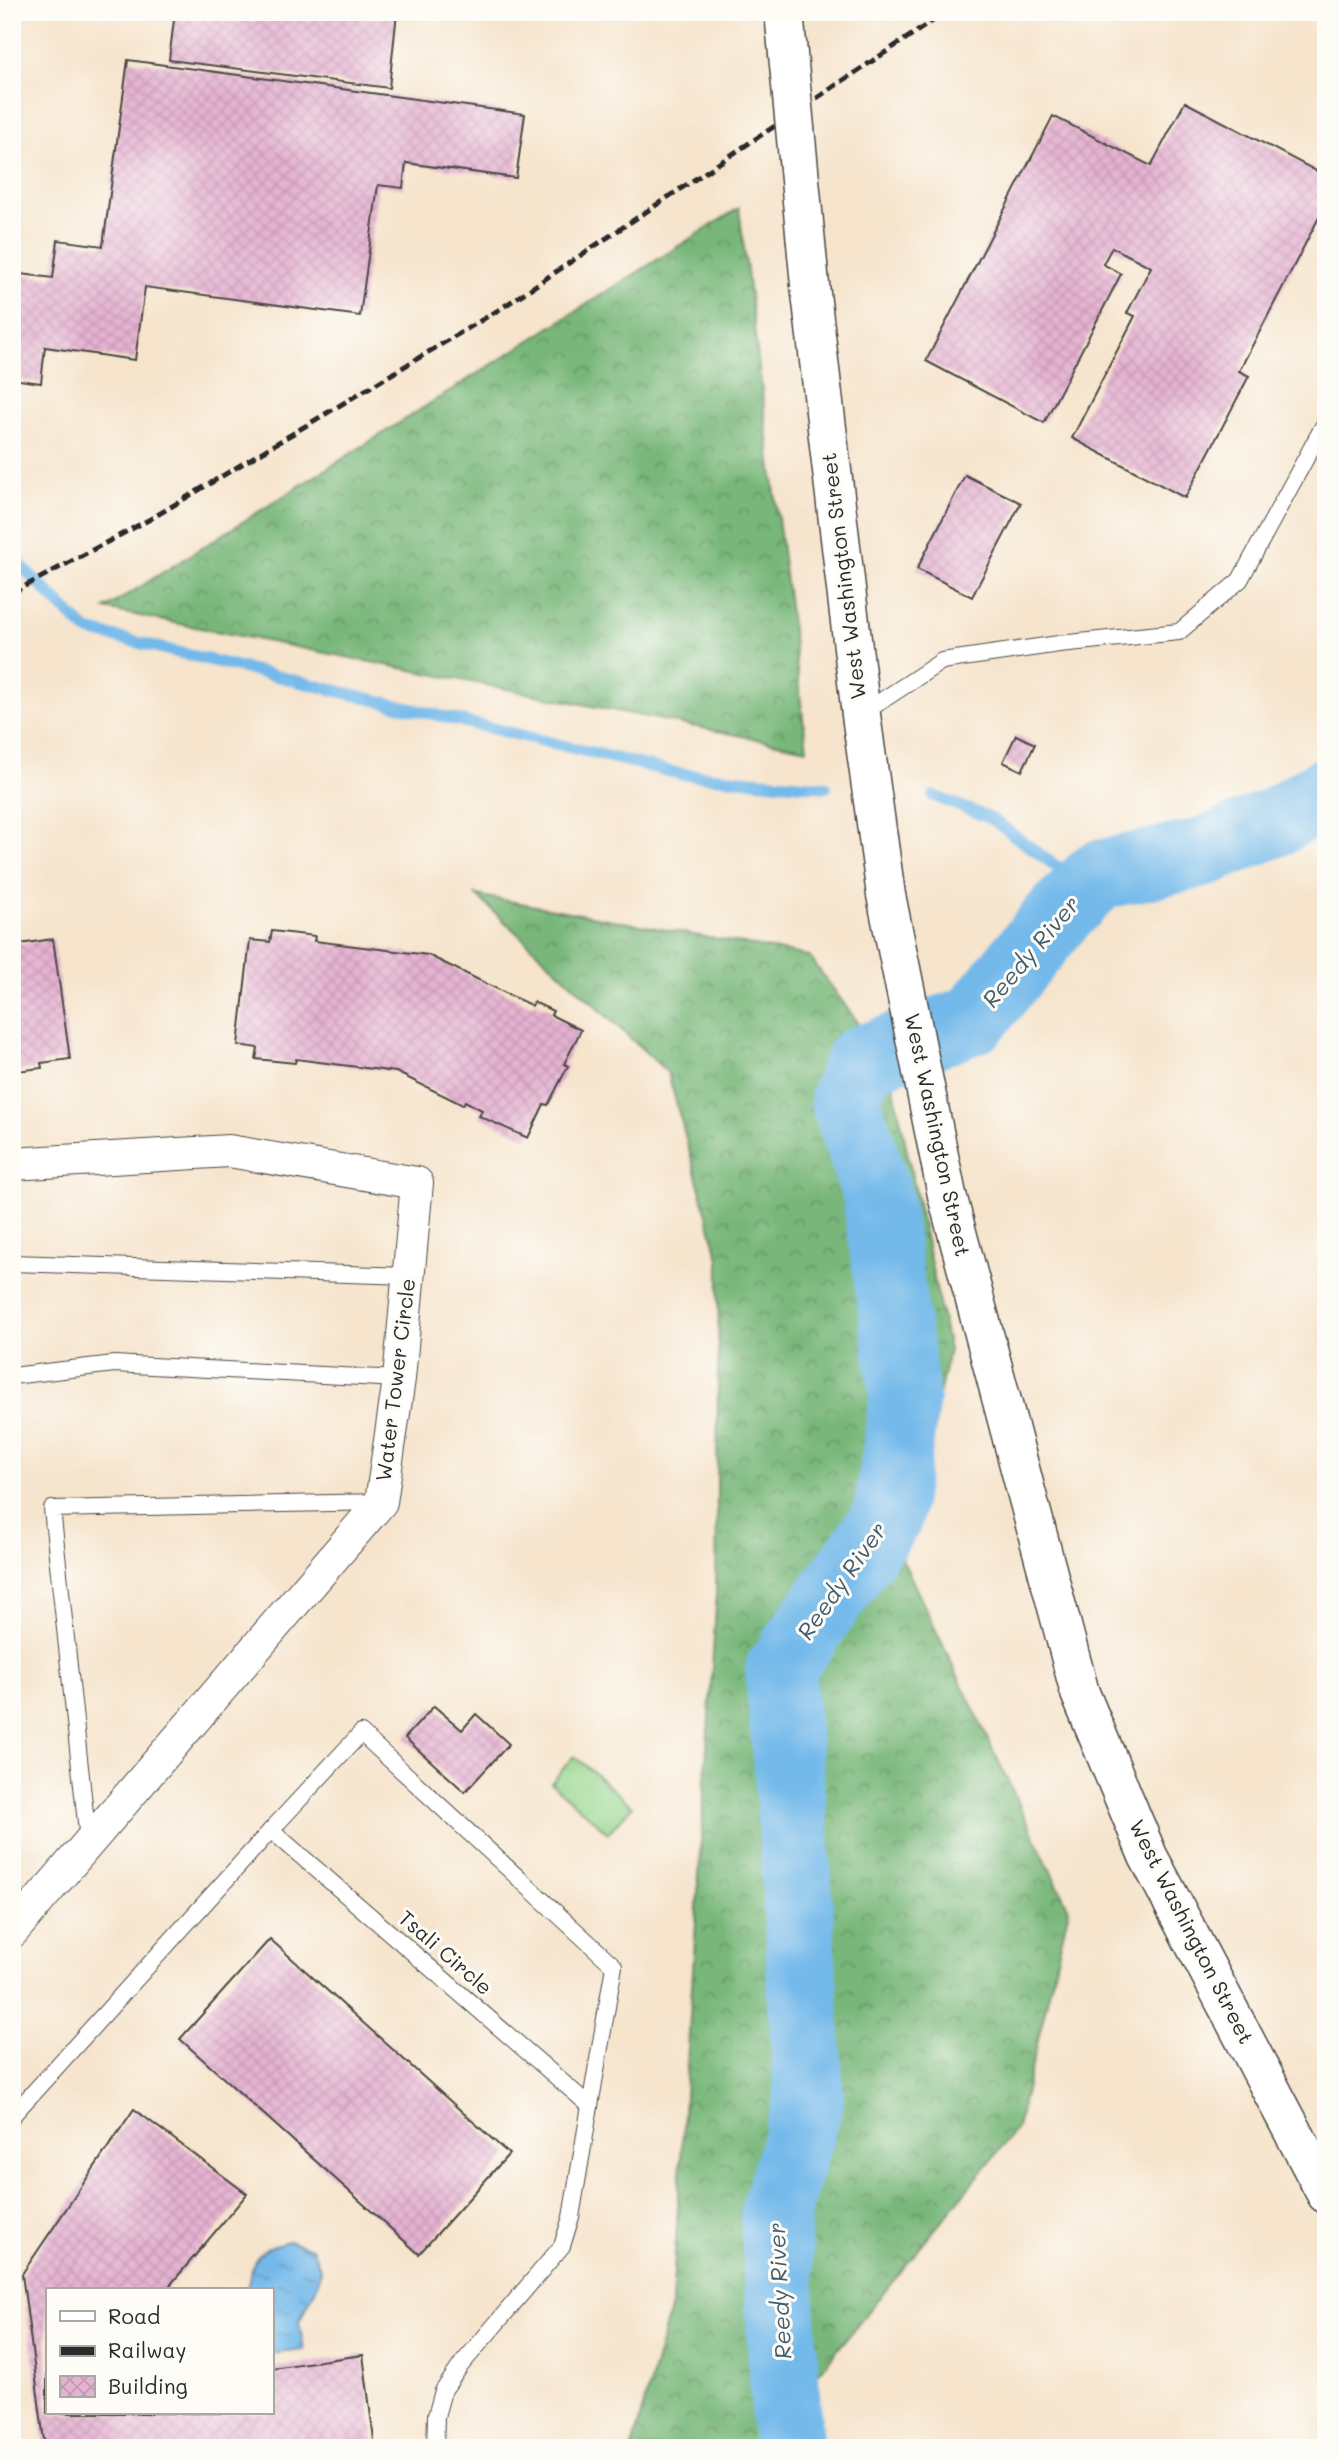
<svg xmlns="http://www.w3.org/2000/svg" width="1338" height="2460" viewBox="0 0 1338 2460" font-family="Mali,sans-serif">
<defs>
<pattern id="forest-crowns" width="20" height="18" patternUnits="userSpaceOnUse" patternTransform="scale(1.75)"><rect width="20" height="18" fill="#78b779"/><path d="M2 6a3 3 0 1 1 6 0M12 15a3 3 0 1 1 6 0" fill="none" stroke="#639563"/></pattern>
<pattern id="water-ripples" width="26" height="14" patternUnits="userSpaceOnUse" patternTransform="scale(1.75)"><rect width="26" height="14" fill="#73b9ea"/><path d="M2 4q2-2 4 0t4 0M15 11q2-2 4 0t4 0" fill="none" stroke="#5f97be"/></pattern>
<pattern id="building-cross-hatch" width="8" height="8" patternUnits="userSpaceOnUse" patternTransform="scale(1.75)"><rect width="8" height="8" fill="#e5b2d1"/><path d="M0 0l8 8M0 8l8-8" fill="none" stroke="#c599b4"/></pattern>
</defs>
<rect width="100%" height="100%" fill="#fdfcf7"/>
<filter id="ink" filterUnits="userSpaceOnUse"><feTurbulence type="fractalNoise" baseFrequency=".0143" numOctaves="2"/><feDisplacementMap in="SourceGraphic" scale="14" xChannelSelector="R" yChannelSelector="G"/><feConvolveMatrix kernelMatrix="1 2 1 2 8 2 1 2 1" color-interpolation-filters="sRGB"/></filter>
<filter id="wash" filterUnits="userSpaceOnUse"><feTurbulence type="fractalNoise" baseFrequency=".00686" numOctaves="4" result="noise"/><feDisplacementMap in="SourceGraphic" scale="28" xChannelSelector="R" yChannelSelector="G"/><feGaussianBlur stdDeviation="1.57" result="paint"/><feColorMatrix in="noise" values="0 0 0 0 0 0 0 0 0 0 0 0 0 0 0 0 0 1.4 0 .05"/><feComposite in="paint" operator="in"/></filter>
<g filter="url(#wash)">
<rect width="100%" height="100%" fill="#f6e4cc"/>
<g fill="url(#forest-crowns)" stroke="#527152" stroke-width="2">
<polygon points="739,208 807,749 105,609"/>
<polygon points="476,895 809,956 889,1065 949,1350 902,1559 1069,1909 1017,2128 758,2448 632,2448 672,2302 716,1605 719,1259 668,1073"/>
</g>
<polygon fill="#95d68e" stroke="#60805c" stroke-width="2" points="574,1756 632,1806 608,1833 551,1783"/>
<path fill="url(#water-ripples)" stroke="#4f728a" stroke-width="2" d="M 288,2241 L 312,2248 L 320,2268 L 317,2286 L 299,2322 L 304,2350 L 271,2354 L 271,2290 L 246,2290 C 252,2283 250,2276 252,2268 C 257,2250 272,2245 288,2241 Z"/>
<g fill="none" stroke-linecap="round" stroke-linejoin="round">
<g stroke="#73b9ea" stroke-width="12">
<polyline points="12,557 86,630 680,774 826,787"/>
<polyline points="934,796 992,819 1057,867 1099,875"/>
</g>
<polyline stroke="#73b9ea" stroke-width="70" points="788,2448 775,2212 809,2101 794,1836 780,1669 888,1516 905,1397 877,1194 845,1099 860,1061 974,1019 1056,918 1099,875 1201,853 1278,821 1326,792"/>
</g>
<g id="blocks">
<g fill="url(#building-cross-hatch)">
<polygon points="175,12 397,12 389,88 169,60"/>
<polygon points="128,60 525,114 516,178 406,163 403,188 378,185 360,316 145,287 135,360 45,347 41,383 12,379 12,273 53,278 58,240 103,246"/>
<polygon points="1185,102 1326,176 1326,204 1239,371 1249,376 1185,498 1072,438 1135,316 1127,313 1151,267 1112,247 1103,264 1121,274 1044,423 926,361 1053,116 1151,166"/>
<polygon points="965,475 1021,503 972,597 917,569"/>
<polygon points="1016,735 1035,744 1022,771 1003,762"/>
<polygon points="272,931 315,936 314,941 428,955 532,1006 534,1002 553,1011 551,1015 581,1030 564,1064 568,1066 548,1105 544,1104 528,1138 479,1116 482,1110 465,1101 463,1105 396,1072 296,1059 295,1063 256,1059 258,1048 238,1045 250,940 270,942"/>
<polygon points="20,937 20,944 53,939 70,1059 41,1063 42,1068 17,1071 16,1064 12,1065 12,938"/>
<polygon points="434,1706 462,1730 476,1714 509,1744 465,1792 405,1738"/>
<polygon points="270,1939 509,2154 419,2254 180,2039"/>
<polygon points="134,2109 247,2194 166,2290 47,2290 47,2413 271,2413 271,2368 363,2355 375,2448 45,2448 22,2274"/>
</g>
</g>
</g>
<g filter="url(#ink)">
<use href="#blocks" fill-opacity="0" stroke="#494743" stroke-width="2"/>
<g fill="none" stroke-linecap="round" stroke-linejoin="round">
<g stroke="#494743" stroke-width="18">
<g id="service">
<polyline points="863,713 942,661 1059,644 1179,632 1240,580 1326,421"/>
<polyline points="12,1263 409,1276"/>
<polyline points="12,1376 114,1364 399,1379"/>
<polyline points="271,1830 361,1733 614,1966 590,2106"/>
<polyline points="88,1841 52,1509 381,1502"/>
<polyline points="12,2116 271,1830 590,2106 571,2217 562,2246 461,2365 443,2391 436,2416 435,2448"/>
</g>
</g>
<g stroke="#494743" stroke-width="34">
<polyline id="minor" points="12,1164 229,1151 417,1183 399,1379 381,1502 12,1932"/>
</g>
<g stroke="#494743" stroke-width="41">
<polyline id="tertiary" points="810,285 861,715 886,895 947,1195 1034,1521 1080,1693 1148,1856 1326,2194"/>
</g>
<use href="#service" stroke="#fff" stroke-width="16"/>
<use href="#minor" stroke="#fff" stroke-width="32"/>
<use href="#tertiary" stroke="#fff" stroke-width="38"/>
<polyline stroke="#2b2b2b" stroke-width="5" stroke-dasharray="10 5" stroke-linecap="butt" points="12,593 154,517 500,309 946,12"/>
<g stroke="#494743" stroke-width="41" stroke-linecap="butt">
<polyline id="tertiary-bridge" points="784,12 810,285"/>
</g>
<use href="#tertiary-bridge" stroke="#fff" stroke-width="38"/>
</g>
</g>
<g text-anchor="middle" stroke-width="6" stroke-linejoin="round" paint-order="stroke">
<g font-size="21" fill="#2b2b2b" stroke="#fdfcf7">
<text transform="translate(844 576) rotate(-97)" y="7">West Washington Street</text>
<text transform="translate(937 1135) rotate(78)" y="7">West Washington Street</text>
<text transform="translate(396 1380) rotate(-83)" y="7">Water Tower Circle</text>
<text transform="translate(1191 1932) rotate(63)" y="7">West Washington Street</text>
<text transform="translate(445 1953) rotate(41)" y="7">Tsali Circle</text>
</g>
<g font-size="23" font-style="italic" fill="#445d6e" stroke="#fdfcf7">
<text transform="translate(1031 952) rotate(-50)" y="8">Reedy River</text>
<text transform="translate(842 1581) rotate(-55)" y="8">Reedy River</text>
<text transform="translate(780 2291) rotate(-93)" y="8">Reedy River</text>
</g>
</g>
<rect width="1338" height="2460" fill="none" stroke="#fdfcf7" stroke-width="42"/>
<rect x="46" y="2288" width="228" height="126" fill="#fdfcf7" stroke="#a9a8a5" stroke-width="2"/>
<rect x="60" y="2311" width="35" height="10" fill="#ffffff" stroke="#a9a8a5" stroke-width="2"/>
<text x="108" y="2324" font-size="21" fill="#2b2b2b">Road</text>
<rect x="60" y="2346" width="35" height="10" fill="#2b2b2b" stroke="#a9a8a5" stroke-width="2"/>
<text x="108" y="2358" font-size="21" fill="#2b2b2b">Railway</text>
<rect x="60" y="2376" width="35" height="21" fill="url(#building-cross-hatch)" stroke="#a9a8a5" stroke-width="2"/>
<text x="108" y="2394" font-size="21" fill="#2b2b2b">Building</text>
</svg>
